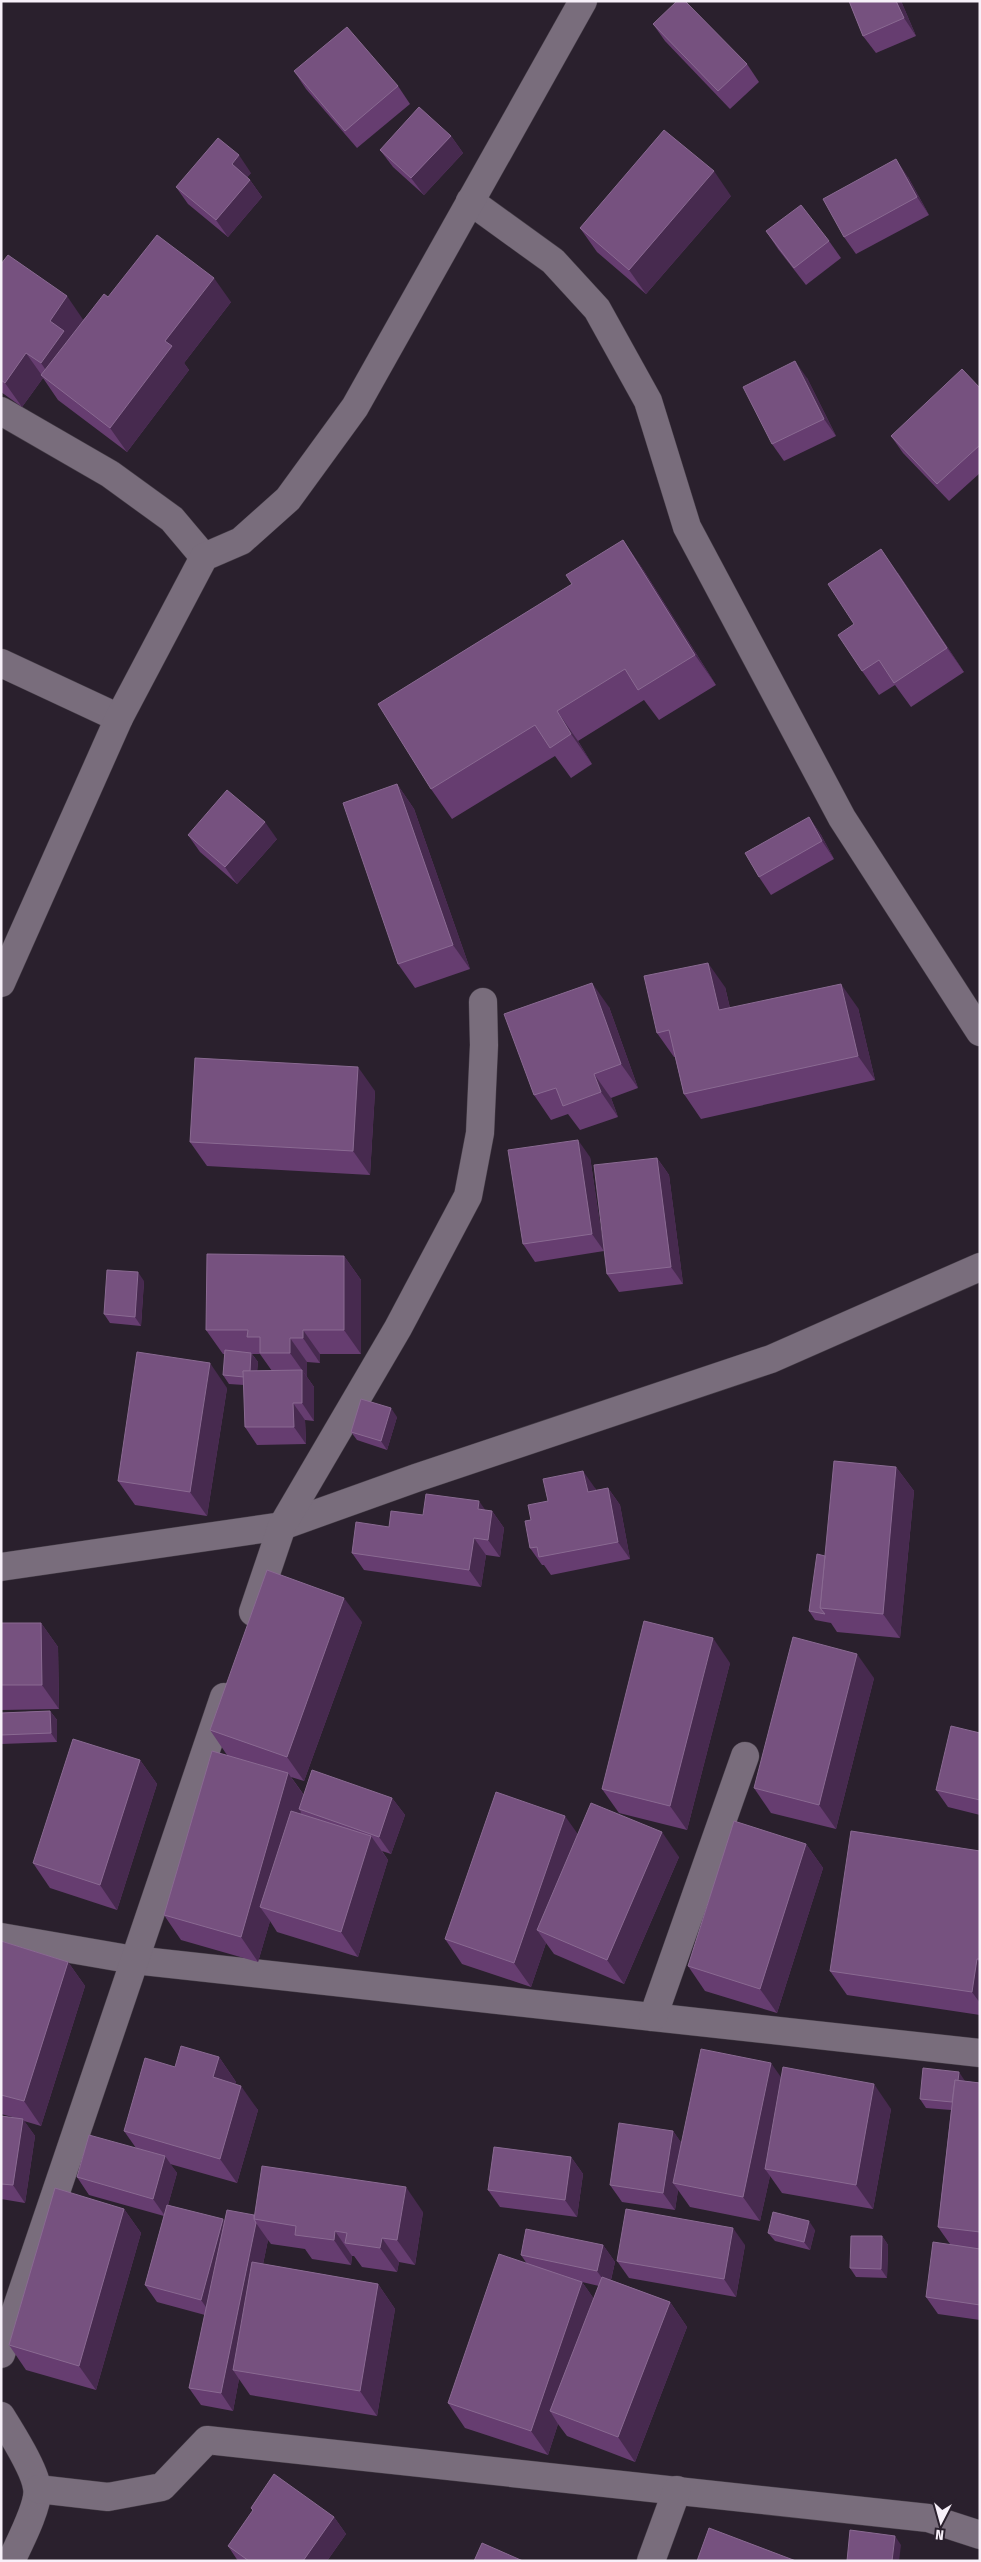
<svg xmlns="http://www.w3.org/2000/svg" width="981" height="2562" viewBox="0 0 981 2562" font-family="'Fira Sans Condensed',sans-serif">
<rect width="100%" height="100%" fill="#2a202d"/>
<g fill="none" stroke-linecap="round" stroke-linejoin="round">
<g stroke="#453d47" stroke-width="29">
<g id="minor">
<polyline points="470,201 553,261 597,309 648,401 687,527 842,818 980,1032"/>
<polyline points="1,411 110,474 172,519 204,557"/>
<polyline points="1,663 119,718"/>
<polyline points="1,983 119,718 204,557 241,541 288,499 355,407 583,1"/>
<polyline points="1,1567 282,1526 416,1478 771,1359 980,1267"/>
<polyline points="253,1612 282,1526 398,1328 468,1196 480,1133 484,1045 483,1002"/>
<polyline points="1,1937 134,1960 980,2053"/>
<polyline points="653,2017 745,1756"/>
<polyline points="1,2354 224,1697"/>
<path d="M 1,2416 C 11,2432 35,2470 37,2488 C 40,2504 18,2546 11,2561"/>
<polyline points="38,2489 108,2497 162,2487 207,2440 928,2518 980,2535"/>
<polyline points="651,2561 677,2490"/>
</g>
</g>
<use href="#minor" stroke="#796d7c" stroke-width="28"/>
</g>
<g fill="#663d70" fill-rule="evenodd">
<polygon points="849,1 901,1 916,36 876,53 863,36"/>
<polygon points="653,24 747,64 759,82 730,109 665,41"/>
<polygon points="294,71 398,86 410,104 357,148 306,89"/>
<polygon points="451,136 463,153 424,195 393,167 380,150"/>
<polygon points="251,173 247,177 250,180 262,197 228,237 188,204 176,187"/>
<polygon points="908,177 929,215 856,254 844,237"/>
<polygon points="731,196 646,294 597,252 580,228"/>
<polygon points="766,231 829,241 841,258 806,285 778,249"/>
<polygon points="1,264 83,320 108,297 231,302 184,363 189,370 127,452 58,400 43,378 22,407 1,392"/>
<polygon points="807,378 836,436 784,461 772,444"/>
<polygon points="980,388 980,473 949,501 903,453 891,436"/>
<polygon points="623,540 644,571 716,685 659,720 644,700 578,741 592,764 571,778 555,756 452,819 431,789 572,584"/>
<polygon points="898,573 964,672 911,707 895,685 879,695 862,671 854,624"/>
<polygon points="397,784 414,809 470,969 415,988 398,964"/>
<polygon points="809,817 821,835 834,859 771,895 759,877"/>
<polygon points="188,835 277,839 237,884 200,852"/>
<polygon points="725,987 730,1008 858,1008 875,1080 701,1119 684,1094 675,1057 674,1057 657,1033"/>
<polygon points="609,1007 638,1088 611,1098 618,1117 580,1130 568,1114 551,1120 534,1095"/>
<polygon points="375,1091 370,1175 207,1166 190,1142"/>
<polygon points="590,1157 604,1251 535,1262 523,1244"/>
<polygon points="657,1158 669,1175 683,1284 619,1292 607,1274"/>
<path d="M 344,1256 L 361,1280 L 361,1354 L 320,1354 L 320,1363 L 307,1362 L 307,1377 L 314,1387 L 314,1421 L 305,1420 L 306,1444 L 257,1445 L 245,1427 L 244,1385 L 229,1384 L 223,1375 L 225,1354 L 223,1354 L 206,1330 ZM 252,1354 L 260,1354 L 272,1371 L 257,1371 L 258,1362 Z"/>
<polygon points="144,1281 141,1326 110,1323 104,1314"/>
<polygon points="227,1388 207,1516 135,1505 118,1481"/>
<polygon points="397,1417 387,1450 357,1440 351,1432"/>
<polygon points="896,1467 914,1491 900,1638 837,1632 831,1623 815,1620 809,1611 825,1556"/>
<polygon points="595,1488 596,1490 608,1488 620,1505 630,1559 551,1575 544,1565 542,1565 530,1548 531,1520 548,1501"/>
<polygon points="485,1510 492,1511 504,1528 500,1557 486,1555 481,1587 364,1570 352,1553 389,1527 423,1515"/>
<polygon points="362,1622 304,1781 291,1777 304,1795 392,1798 405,1815 391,1854 382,1851 388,1860 358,1957 277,1932 270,1921 258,1962 181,1940 164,1915 227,1755 210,1730"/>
<polygon points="1,1623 41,1623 58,1647 59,1709 1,1710"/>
<polygon points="730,1663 687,1830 619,1813 602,1789"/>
<polygon points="874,1678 836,1829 771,1813 754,1788"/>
<polygon points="50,1711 57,1720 57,1742 1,1744 1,1713"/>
<polygon points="980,1733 980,1815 948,1807 936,1790"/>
<polygon points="140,1760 157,1784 117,1910 50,1888 33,1863"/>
<polygon points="578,1834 679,1857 624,1984 554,1954 546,1943 531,1987 462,1964 445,1939"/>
<polygon points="806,1844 823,1868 777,2013 705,1991 688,1966"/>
<polygon points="980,1851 980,2015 847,1995 830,1971"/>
<polygon points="1,1941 68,1962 85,1986 41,2126 24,2121 35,2136 25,2203 1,2199 1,2116 16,2118 1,2114"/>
<polygon points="219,2057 236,2082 235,2084 258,2110 237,2183 170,2164 177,2173 168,2205 224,2221 254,2215 423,2212 415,2265 399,2262 397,2272 362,2267 354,2256 352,2256 351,2265 312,2259 305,2249 271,2244 268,2240 263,2264 378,2284 395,2309 377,2416 250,2395 239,2379 233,2411 201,2405 189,2388 205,2315 157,2302 145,2285 164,2216 89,2195 77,2177 136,2148 124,2131"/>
<polygon points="782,2078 891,2109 873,2209 782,2193 770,2176 760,2221 690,2207 678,2190 675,2210 622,2202 610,2185 673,2131 682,2144"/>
<polygon points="965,2081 980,2083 980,2320 938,2314 926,2297 950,2244 938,2227 951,2110 926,2108 920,2099"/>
<polygon points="571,2157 583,2174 577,2217 500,2207 488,2190"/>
<polygon points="124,2209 141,2233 96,2390 26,2370 9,2345"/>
<polygon points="815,2230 810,2250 775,2241 768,2233"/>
<polygon points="882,2236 888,2245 887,2278 856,2277 850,2268"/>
<path d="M 603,2245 L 615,2262 L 611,2280 L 670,2302 L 687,2327 L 635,2462 L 567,2436 L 558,2424 L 548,2455 L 465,2428 L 448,2403 L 527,2264 L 521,2255 ZM 582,2282 L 599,2286 L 594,2299 Z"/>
<polygon points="745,2245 736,2297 629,2278 617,2261"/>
<polygon points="251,2508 334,2517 346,2534 327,2561 238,2561 228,2546 253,2511"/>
</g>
<g fill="#472a4f">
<polygon points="896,1 901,1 916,36 904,18"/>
<polygon points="451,136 463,153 424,195 411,178"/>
<polygon points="239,155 251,173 244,181 232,164"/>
<polygon points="896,159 908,177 929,215 917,197"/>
<polygon points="714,171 731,196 646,294 629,270"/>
<polygon points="250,180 262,197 228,237 216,220"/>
<polygon points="214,278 231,302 184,363 189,370 127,452 110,428 165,341"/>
<polygon points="67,296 84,321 58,388 41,363 50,321"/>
<polygon points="26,353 43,377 41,375 43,378 22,407 5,383"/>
<polygon points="795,361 807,378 836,436 824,419"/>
<polygon points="623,540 644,571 716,685 695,655"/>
<polygon points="881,549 898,573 964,672 947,648"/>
<polygon points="557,711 578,741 592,764 571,734"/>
<polygon points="397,784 414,809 470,969 453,945"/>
<polygon points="809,817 821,835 834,859 822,841"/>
<polygon points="265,822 277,839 237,884 225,867"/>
<polygon points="708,963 725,987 736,1035 719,1010"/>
<polygon points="592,983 609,1007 638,1088 621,1064"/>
<polygon points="841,984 858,1008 875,1080 858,1056"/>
<polygon points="358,1067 375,1091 370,1175 353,1151"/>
<polygon points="594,1074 611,1098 618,1117 601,1092"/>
<polygon points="578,1140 590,1157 604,1251 592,1234"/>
<polygon points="657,1158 669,1175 683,1284 671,1267"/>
<polygon points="344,1256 361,1280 361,1354 344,1330"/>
<polygon points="138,1272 144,1281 141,1326 135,1317"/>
<polygon points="303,1330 320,1354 320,1363 303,1338"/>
<polygon points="290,1338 307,1362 307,1377 290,1353"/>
<polygon points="251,1353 258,1362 256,1386 250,1377"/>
<polygon points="210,1363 227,1388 207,1516 190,1492"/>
<polygon points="302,1370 314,1387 314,1421 302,1403"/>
<polygon points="293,1403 305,1420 306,1444 294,1427"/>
<polygon points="391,1408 397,1417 387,1450 381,1441"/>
<polygon points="896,1467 914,1491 900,1638 883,1614"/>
<polygon points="583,1471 595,1488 600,1509 588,1492"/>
<polygon points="608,1488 620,1505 630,1559 618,1542"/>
<polygon points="479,1501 491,1518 492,1511 504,1528 500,1557 488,1540 478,1509"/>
<polygon points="474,1538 486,1555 481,1587 469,1570"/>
<polygon points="344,1598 362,1622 304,1781 287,1757"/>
<polygon points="41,1623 58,1647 59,1709 42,1685"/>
<polygon points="713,1638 730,1663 687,1830 670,1806"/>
<polygon points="857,1654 874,1678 836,1829 819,1805"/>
<polygon points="50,1711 57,1720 57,1742 51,1733"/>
<polygon points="140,1760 157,1784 117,1910 100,1885"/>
<polygon points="288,1773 305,1797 299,1809 301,1812 272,1911 260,1907 270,1921 258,1962 241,1937"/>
<polygon points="392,1798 405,1815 391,1854 379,1837"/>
<polygon points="565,1816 582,1840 537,1930 546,1943 531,1987 514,1963"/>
<polygon points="662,1832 679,1857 624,1984 607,1960"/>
<polygon points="371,1836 388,1860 358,1957 341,1932"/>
<polygon points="806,1844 823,1868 777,2013 760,1989"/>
<polygon points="977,1959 980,1963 980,2003 972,1992"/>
<polygon points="68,1962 85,1986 41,2126 24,2101"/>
<polygon points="219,2057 236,2082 230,2102 213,2077"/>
<polygon points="771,2063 788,2087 765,2169 770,2176 760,2221 743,2197"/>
<polygon points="959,2072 965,2081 956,2103"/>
<polygon points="874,2084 891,2109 873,2209 856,2185"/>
<polygon points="241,2086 258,2110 237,2183 220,2159"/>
<polygon points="23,2119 35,2136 25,2203 13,2185"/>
<polygon points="673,2131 685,2148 673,2183 678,2190 675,2210 663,2193"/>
<polygon points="165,2156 177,2173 165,2216 153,2199"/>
<polygon points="571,2157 583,2174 577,2217 565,2200"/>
<polygon points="406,2187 423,2212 415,2265 397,2240"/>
<polygon points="124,2209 141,2233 96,2390 79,2366"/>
<polygon points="223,2219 235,2237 213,2317 201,2300"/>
<polygon points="809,2221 815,2230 810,2250 804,2242"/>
<polygon points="256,2223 268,2240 241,2371 233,2370 239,2379 233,2411 221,2393"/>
<polygon points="733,2228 745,2245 736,2297 724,2279"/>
<polygon points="335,2231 352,2256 351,2265 334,2240"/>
<polygon points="882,2236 888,2245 887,2278 881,2269"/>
<polygon points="382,2238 399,2262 397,2272 380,2248"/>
<polygon points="603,2245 615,2262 609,2288 597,2271"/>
<polygon points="582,2282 599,2306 550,2411 558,2424 548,2455 531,2431"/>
<polygon points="378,2284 395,2309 377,2416 360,2391"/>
<polygon points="670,2302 687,2327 635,2462 618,2437"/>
<polygon points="334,2517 346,2534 327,2561 303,2561"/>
<polygon points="895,2536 901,2545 899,2561 892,2561"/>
</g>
<g fill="#76517f" stroke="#8a6a92">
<polygon points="677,1 685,1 747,64 718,91 653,24"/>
<polygon points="849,1 896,1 904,18 863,36"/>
<polygon points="347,27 398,86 345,131 294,71"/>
<polygon points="419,107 451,136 411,178 380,150"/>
<polygon points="664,130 714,171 629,270 580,228"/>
<polygon points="218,138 239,155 232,164 250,180 216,220 176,187"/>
<polygon points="896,159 917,197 844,237 823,199"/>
<polygon points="801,205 829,241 794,268 766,231"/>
<polygon points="157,235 214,278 165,341 172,346 110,428 41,375 104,294 108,297"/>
<polygon points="8,255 67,296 50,321 64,331 41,363 26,353 5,383 1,380 1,264"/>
<polygon points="795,361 824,419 772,444 743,387"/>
<polygon points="962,369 980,388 980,445 937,484 891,436"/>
<polygon points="623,540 695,655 638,690 625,669 557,711 571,734 550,748 535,725 431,789 378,704 572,584 566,575"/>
<polygon points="881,549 947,648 894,683 879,660 862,671 838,635 854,624 828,584"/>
<polygon points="397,784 453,945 398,964 343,803"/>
<polygon points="227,790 265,822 225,867 188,835"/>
<polygon points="809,817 822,841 759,877 745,853"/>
<polygon points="708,963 719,1010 841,984 858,1056 684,1094 669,1030 657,1033 644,976"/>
<polygon points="592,983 621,1064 594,1074 601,1092 563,1106 556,1088 534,1095 504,1014"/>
<polygon points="195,1058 358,1067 353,1151 190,1142"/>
<polygon points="578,1140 592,1234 523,1244 508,1150"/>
<polygon points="657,1158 671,1267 607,1274 594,1165"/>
<polygon points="207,1254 344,1256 344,1330 303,1330 303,1338 290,1338 290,1353 260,1353 260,1337 247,1337 248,1330 206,1330"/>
<polygon points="107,1270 138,1272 135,1317 104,1314"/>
<polygon points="225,1350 251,1353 250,1371 243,1371 244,1377 223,1375"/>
<polygon points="137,1352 210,1363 190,1492 118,1481"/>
<polygon points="302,1370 302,1403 293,1403 294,1427 245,1427 243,1371"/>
<polygon points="361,1399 391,1408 381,1441 351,1432"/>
<polygon points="834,1461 896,1467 883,1614 820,1608"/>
<polygon points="583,1471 588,1492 608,1488 618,1542 539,1557 537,1547 530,1548 525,1521 531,1520 528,1505 548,1501 543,1479"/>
<polygon points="426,1494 479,1501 478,1509 492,1511 488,1540 474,1538 469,1570 352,1553 356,1522 389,1527 391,1511 423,1515"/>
<polygon points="817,1554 825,1556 820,1608 825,1614 809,1611"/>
<polygon points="267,1570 344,1598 287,1757 210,1730"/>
<polygon points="644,1621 713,1638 670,1806 602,1789"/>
<polygon points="1,1623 41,1623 42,1685 1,1685"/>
<polygon points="793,1637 857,1654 819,1805 754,1788"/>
<polygon points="50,1711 51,1733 1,1735 1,1713"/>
<polygon points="951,1726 980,1733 980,1800 936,1790"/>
<polygon points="73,1739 140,1760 100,1885 33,1863"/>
<polygon points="212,1751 288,1773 241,1937 164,1915"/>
<polygon points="312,1770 392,1798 379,1837 299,1809"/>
<polygon points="496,1792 565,1816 514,1963 445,1939"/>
<polygon points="591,1803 662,1832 607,1960 537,1930"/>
<polygon points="291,1811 371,1836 341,1932 260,1907"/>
<polygon points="734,1821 806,1844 760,1989 688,1966"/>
<polygon points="851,1831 980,1851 980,1959 977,1959 972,1992 830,1971"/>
<polygon points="1,1941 68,1962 24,2101 1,2095"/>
<polygon points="181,2046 219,2057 213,2077 241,2086 220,2159 124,2131 145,2058 175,2067"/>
<polygon points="701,2049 771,2063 743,2197 673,2183"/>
<polygon points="783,2067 874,2084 856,2185 765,2169"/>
<polygon points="923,2068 959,2072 958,2081 955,2080 952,2102 920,2099"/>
<polygon points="955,2080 980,2083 980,2232 938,2227"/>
<polygon points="1,2116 23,2119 13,2185 1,2184"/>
<polygon points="619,2123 673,2131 663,2193 610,2185"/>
<polygon points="89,2135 165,2156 153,2199 77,2177"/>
<polygon points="494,2147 571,2157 565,2200 488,2190"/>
<polygon points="262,2166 406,2187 397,2240 382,2238 380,2248 345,2243 347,2233 335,2231 334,2240 295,2235 296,2226 254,2219"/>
<polygon points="55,2188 124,2209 79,2366 9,2345"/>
<polygon points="167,2205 223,2219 201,2300 145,2285"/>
<polygon points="626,2209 733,2228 724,2279 617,2261"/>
<polygon points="227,2210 254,2215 254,2219 256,2223 221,2393 189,2388"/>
<polygon points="773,2212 809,2221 804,2242 768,2233"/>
<polygon points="526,2229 603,2245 597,2271 521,2255"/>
<polygon points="851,2236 882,2236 881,2269 850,2268"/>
<polygon points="933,2242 980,2249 980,2305 926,2297"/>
<polygon points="499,2254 582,2282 531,2431 448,2403"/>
<polygon points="252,2262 378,2284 360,2391 233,2370"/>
<polygon points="602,2277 670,2302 618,2437 550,2411"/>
<polygon points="274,2474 334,2517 303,2561 249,2561 228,2546 253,2510 251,2508"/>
<polygon points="709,2528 796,2561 697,2561"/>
<polygon points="850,2530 895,2536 892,2561 847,2561"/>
<polygon points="482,2543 523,2561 474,2561"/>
</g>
<rect width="981" height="2562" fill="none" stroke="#f7f0f9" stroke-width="5"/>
<g transform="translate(941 2522) rotate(186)" stroke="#2a202d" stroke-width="4" paint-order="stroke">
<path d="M0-4L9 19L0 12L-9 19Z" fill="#f7f0f9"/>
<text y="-8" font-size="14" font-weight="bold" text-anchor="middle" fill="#f7f0f9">N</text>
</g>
</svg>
